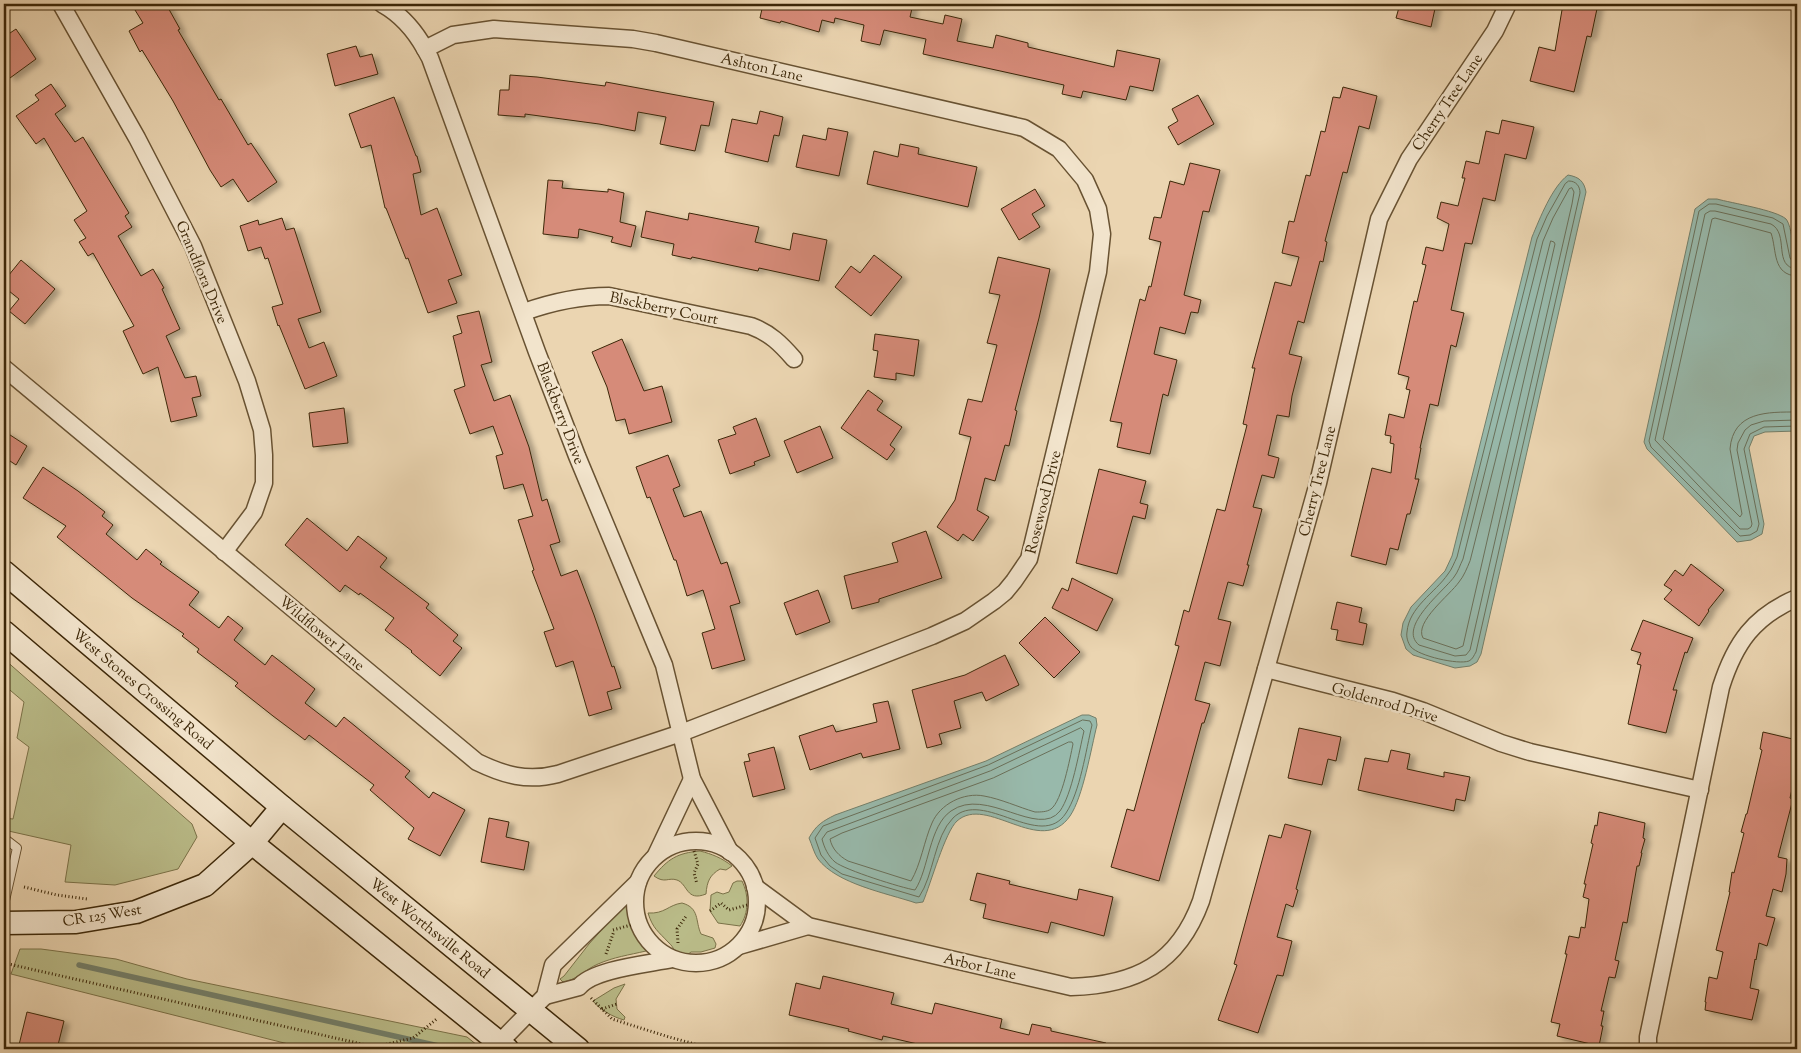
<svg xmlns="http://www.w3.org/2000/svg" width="1801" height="1053" viewBox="0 0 1801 1053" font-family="'Sorts Mill Goudy',serif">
<defs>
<filter id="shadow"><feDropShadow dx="5.5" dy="3" stdDeviation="2.5" flood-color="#0004"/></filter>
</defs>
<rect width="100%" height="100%" fill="#ebd5b1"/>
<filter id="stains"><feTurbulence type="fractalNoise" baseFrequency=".004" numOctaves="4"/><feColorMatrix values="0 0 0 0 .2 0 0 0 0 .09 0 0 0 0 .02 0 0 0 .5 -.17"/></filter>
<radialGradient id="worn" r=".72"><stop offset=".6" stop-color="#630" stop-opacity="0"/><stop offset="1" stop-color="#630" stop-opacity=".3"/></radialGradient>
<g fill="#babc89" stroke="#7b7248">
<polygon points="4,659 192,824 197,837 178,869 115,885 65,882 71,845 4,830 4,818 13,819 29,747 17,738 24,702 4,685"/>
<path d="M 700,851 C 712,854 722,858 732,866 L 726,870 L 720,869 C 710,875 707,881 706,894 C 686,902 688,884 677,880 C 668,877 665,884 654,876 C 668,859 677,853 700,851 Z"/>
<path d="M 737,881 L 742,881 C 749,895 749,913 740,926 L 718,923 L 710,911 L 711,895 L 717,892 L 723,894 L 729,892 L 733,883 Z"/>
<path d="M 682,903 C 700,908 695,921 701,934 L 713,938 L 716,944 L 715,948 L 701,952 L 691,952 L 679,961 C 676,955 674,947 669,943 C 658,931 653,929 648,913 C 665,914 668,905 682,903 Z"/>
<path d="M 624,905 L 627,905 L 628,914 L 638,923 L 636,937 L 646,951 C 629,955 614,957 598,964 C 586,969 575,981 563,982 L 560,979 L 564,976 L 589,944 Z"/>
<polygon points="20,949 41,949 116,959 187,979 467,1037 482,1049 308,1049 11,974"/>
<path d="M 625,984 L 616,999 L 617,1009 L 625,1017 L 624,1020 C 613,1017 600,1010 593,1001 L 614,988 Z"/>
</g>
<g fill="#98b9ab" stroke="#737f6a">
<path d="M 1568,175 C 1579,177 1584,181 1586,192 L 1481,654 L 1477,662 L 1470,666 L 1455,668 L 1413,655 L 1406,649 L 1401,635 L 1403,623 L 1411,607 L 1445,571 L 1452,556 L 1532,237 C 1540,218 1552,187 1568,175 Z"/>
<path d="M 1708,199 L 1717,199 C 1731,203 1776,210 1786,219 C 1801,236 1797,399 1797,431 L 1765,432 L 1754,436 L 1749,448 L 1764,524 L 1762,534 L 1751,540 L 1737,542 L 1647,449 L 1644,442 L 1695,209 Z"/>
<path d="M 1082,715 L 1089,715 L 1096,718 L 1097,725 C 1091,749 1083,797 1070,816 C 1041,858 987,794 957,821 C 945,832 931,883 923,902 L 916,903 C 886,893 837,884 818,859 C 814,853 812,845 809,838 C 816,825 823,821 835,815 L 986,761 Z"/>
</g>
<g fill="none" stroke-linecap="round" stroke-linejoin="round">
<g stroke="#6a705a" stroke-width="1">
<path d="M 1569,181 C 1576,181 1580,186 1580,193 L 1476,652 C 1474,655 1473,659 1469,661 C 1458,665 1419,656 1411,647 C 1408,643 1406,637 1407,632 C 1409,607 1435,593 1448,574 C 1452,569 1454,563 1457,557 L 1537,239 L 1547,216 L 1565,184 Z"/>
<path d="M 1572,188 L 1574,192 L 1572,204 L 1470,650 L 1466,655 L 1455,656 L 1419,645 C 1397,627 1444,591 1454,577 C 1458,572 1460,565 1463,559 L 1543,241 L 1553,218 L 1569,189 Z"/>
<path d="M 1551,241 L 1554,242 L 1555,244 L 1463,646 L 1456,649 L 1423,638 C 1414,622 1450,595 1459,582 C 1464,576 1467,568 1470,561 Z"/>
<polyline points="1797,263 1793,262 1790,258 1783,224 1773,218 1716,204 1709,204 1699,211 1649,441 1651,447 1740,536 1750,535 1757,531 1759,524 1744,449 1750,434 1764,427 1797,426"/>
<path d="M 1797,269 C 1772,267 1790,234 1771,224 L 1715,211 L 1710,211 L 1705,214 L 1655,440 L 1740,529 L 1748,529 L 1751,527 L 1752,524 L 1742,475 L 1737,450 L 1738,443 L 1745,430 L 1751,425 L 1764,421 L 1797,420"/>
<path d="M 1797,276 C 1772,275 1777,250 1771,233 L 1715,218 L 1712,219 L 1663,439 L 1740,517 L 1742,514 L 1730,449 C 1733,411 1768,412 1797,412"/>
<path d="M 1083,720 L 1090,721 L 1092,725 C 1086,750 1080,792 1066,813 C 1041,852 983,788 953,818 C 934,837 934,875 919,897 L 842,874 L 830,866 L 821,855 L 815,838 L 823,826 L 988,765 Z"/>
<path d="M 1081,728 L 1084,731 C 1079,752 1072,794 1060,811 C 1038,839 986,786 951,811 C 929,826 929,869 915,890 C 902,888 845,870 835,862 C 828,856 824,847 822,839 L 827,832 L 990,771 Z"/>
<path d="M 1069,742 L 1072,742 L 1073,744 C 1070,758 1062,801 1051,809 C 1047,812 1041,812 1035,812 C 1018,807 1001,799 984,796 C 964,792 940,804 932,823 C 924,841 921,864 911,881 L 848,861 C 839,856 832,849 830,839 L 842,833 L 993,778 Z"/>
</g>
<polyline stroke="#737f6a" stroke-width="5.5" points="79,965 452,1049"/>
</g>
<g fill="#d68b79" stroke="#3c2708" filter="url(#shadow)">
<polygon points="147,4 166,4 180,29 178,30 219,100 221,99 248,145 251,143 277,182 248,202 233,179 221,187 210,170 173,101 142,50 140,52 129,31 143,23 135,10"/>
<polygon points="763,4 913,4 910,17 943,24 945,15 962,19 957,41 993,48 996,35 1028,43 1028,47 1114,67 1117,50 1160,59 1153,91 1130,86 1126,100 1083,91 1081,98 1062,94 1064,85 923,54 926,39 884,30 880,45 861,41 864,25 835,18 834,23 822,20 819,32 781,21 780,23 760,18"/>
<polygon points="1400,4 1436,4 1431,27 1396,18"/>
<polygon points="1563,4 1598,4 1591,37 1587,36 1574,92 1530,81 1539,47 1555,51"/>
<polygon points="16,29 36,59 10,78 4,69 4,37"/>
<polygon points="356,46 360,57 372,54 378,74 335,86 327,54"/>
<polygon points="510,75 537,77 605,86 606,82 714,102 709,126 701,125 695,151 660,144 666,117 638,112 635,131 599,124 525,114 525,117 498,115 500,90 509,90"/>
<polygon points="51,84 66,106 55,114 75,142 83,137 129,213 125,216 132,227 118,236 141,276 153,269 164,288 162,289 180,329 166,336 185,378 196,376 201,396 192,398 197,416 171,422 158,367 143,374 123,331 134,326 93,253 88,256 79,242 86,238 74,220 87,211 44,138 36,144 16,116 39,100 35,95"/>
<polygon points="1343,87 1377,96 1369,129 1359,126 1347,173 1343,172 1325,241 1327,242 1323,262 1320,261 1304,323 1298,321 1289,354 1302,357 1292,396 1289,417 1277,415 1268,455 1279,458 1274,478 1262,475 1253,507 1262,509 1247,565 1249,565 1243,586 1228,582 1218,619 1231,622 1220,666 1205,662 1195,700 1210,704 1204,723 1202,723 1159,881 1111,867 1127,809 1134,811 1179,646 1175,645 1184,610 1189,612 1217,509 1225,511 1247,425 1243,424 1255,368 1252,368 1275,282 1291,286 1299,257 1282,253 1289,221 1294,222 1306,175 1310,176 1321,131 1325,132 1333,97 1340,98"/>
<polygon points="1198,95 1214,124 1178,145 1168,127 1178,121 1172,109"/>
<polygon points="394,97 416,156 417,156 421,172 413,174 421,215 437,208 462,275 448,280 457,303 428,313 408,258 406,259 386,208 385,208 371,145 361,148 349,114"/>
<polygon points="760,111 783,117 779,136 774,135 768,162 725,152 732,119 757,124"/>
<polygon points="1502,120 1534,127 1526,159 1505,154 1495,201 1483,198 1472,244 1465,243 1451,310 1464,313 1456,347 1451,345 1438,406 1430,404 1420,448 1421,448 1415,479 1419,479 1410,514 1407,514 1398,550 1390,548 1386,565 1351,556 1372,468 1391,473 1394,444 1390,443 1391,436 1385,435 1389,414 1404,418 1410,390 1406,389 1409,377 1398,374 1414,301 1417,302 1426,265 1422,264 1426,247 1443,251 1449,224 1437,218 1441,202 1458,206 1465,178 1462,178 1466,161 1479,164 1486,131 1499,134"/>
<polygon points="828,128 848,132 839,176 796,167 803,135 826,140"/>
<polygon points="900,144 919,148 918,154 977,167 968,207 867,184 874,151 898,157"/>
<polygon points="1190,163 1220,170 1209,212 1203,211 1184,295 1201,300 1198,313 1191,312 1185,334 1160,327 1154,354 1177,360 1168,396 1163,394 1150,454 1117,447 1122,423 1110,421 1140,299 1145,301 1149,286 1151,287 1161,242 1149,239 1154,217 1161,218 1170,181 1184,185"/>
<polygon points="548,180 563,181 562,188 608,192 608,189 624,193 620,222 636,226 631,247 611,242 613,237 579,229 578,238 543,234"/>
<polygon points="1035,189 1045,206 1032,214 1040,227 1019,240 1001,209"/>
<polygon points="646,211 688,220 689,213 759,227 755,242 790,250 793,233 827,240 819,281 759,268 758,271 692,257 691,259 672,255 674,244 641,237"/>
<polygon points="282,218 286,230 294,228 321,312 298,319 309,348 324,342 337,376 305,389 279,325 278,326 272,307 283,304 268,258 265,259 261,247 248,251 240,226 258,220 259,225"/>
<polygon points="874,255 902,277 871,316 835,287 851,266 860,273"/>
<polygon points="998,257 1050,269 1039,318 1015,410 1017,411 1009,446 1005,445 995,481 985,478 977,510 989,517 973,541 963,534 958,541 937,527 955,500 971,437 959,434 968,399 982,402 997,345 987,343 1000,295 989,293"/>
<polygon points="21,260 55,289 25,324 9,311 19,299 4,287 4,281"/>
<polygon points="479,311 492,362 481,365 494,401 510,395 529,447 542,501 547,499 560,542 550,545 561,576 577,570 594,615 612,667 614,666 621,688 607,692 612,709 589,716 573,661 556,667 544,632 554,629 532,571 534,570 518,520 533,516 523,484 504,489 496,456 503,454 493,426 470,434 454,390 465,386 453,336 462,333 457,316"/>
<polygon points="875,334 919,340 914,376 896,373 896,380 874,377 878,351 873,350"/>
<polygon points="622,339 644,391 662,386 672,422 629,434 625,419 616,421 607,387 592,352"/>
<polygon points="868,390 883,401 877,410 902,427 890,445 895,449 887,460 841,428"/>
<polygon points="344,408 348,443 313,447 309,413"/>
<polygon points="756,418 770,456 754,462 755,465 730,474 718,440 736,434 733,427"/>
<polygon points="820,426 833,458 797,473 784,441"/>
<polygon points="4,431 27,446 16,465 4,457"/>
<polygon points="668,455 680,486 673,489 684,517 701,511 721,564 727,562 740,603 730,606 745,660 712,669 702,633 715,629 703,590 687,596 676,560 674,560 650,497 647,498 636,467"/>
<polygon points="43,467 78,491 105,512 102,516 113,525 106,534 137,560 146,549 162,562 160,564 199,592 189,605 219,628 228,616 243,628 234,640 265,665 272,655 315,689 305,703 336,727 344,717 410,771 405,777 429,798 433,792 465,810 440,856 408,839 414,828 370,790 374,785 309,735 305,740 273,716 235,686 238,683 197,652 199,649 182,636 184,634 132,598 57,537 66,526 23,498"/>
<polygon points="1099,469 1146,481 1140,503 1148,505 1145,519 1133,516 1117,574 1076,563"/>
<polygon points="307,518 347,551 358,536 387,558 380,567 429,604 426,608 458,635 453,641 462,648 440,676 411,652 412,651 385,630 394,618 360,593 359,595 345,585 340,592 285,545"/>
<polygon points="926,531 942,578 879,599 879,602 852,609 844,576 898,562 892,543"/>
<polygon points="1691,564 1724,590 1708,610 1709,611 1699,626 1664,599 1672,590 1664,585 1675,570 1683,576"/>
<polygon points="1072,578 1113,599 1097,631 1052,608 1062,588 1068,591"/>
<polygon points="818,590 830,622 796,635 784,603"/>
<polygon points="1337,602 1362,608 1359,622 1367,624 1363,645 1336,640 1338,630 1331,629"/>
<polygon points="1045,617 1080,652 1054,678 1019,643"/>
<polygon points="1643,620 1693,638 1687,653 1685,652 1673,690 1677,690 1666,733 1628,724 1641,665 1637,664 1641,653 1631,650"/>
<polygon points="1005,655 1019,685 986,701 982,692 954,701 961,728 939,734 942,744 927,748 912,690 965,675"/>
<polygon points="888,701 900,749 863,758 861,753 810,770 799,736 833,725 836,732 877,722 873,704"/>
<polygon points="1299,728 1341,737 1336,761 1328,759 1322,785 1288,778"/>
<polygon points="1763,732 1797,740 1797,767 1790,798 1793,799 1778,857 1787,859 1786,874 1782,892 1773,889 1766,916 1775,918 1767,946 1759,943 1756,960 1755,959 1750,988 1759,990 1752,1020 1705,1010 1706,1002 1705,1002 1709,977 1717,979 1723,952 1716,950 1730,892 1729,892 1732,872 1734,873 1744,833 1741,832 1746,814 1747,814 1762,750 1760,749"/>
<polygon points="774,747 785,789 753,797 744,762 750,761 748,754"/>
<polygon points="1391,750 1410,754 1407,769 1444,777 1444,772 1470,777 1465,801 1456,799 1454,811 1358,790 1365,758 1388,762"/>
<polygon points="1599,812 1645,823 1643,838 1645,839 1641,853 1642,853 1639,866 1637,866 1627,923 1623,922 1615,960 1619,961 1615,978 1609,977 1601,1011 1604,1011 1601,1026 1603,1026 1599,1046 1557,1036 1560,1024 1551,1022 1567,954 1565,954 1569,936 1579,938 1581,927 1585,928 1589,899 1583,897 1586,884 1584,884 1593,844 1591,843 1595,825 1597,826"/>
<polygon points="489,818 509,822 506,837 529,842 524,870 481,862"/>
<polygon points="1285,824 1311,831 1296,889 1298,890 1293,907 1286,904 1277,937 1292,941 1283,976 1277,975 1258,1033 1218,1020 1237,965 1234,964 1269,835 1281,838"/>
<polygon points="977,873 1010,881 1009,884 1077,900 1079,889 1113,897 1104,936 1051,922 1048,933 983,918 986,904 970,900"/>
<polygon points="823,976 894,993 891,1004 932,1014 935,1003 1002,1019 1000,1028 1029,1035 1032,1024 1051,1028 1051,1031 1106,1043 1105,1049 939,1049 883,1036 882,1040 848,1031 849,1029 789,1015 796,983 820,989"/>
<polygon points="27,1012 64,1021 57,1049 18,1049"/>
</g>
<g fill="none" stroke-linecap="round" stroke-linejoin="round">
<g stroke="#685232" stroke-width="10">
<polyline id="lane" points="4,838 17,848 4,905"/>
</g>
<g stroke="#685232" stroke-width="19">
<g id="street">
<polyline points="61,4 137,138 193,246 247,381 262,430 264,455 264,483 254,512 224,552"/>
<polyline points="425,49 430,58 537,352 577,456 664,665 692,779 730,852"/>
<path d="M 524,312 C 552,302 578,296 609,296 L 751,326 C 770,333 781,344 794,359"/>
<path d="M 4,368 L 477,762 C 504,775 527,782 558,774 L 681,733 L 932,636 L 965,621 L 994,601 L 1005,592 L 1014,581 L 1029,559 L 1098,272 L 1102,234 L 1098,209 L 1085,180 L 1059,149 L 1024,128 L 656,43 L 633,39 L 494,29 L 453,35 L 425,49 C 415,31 400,14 382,4"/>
<polyline points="1266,669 1393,701 1423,711 1501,743 1530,752 1700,790"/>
<circle cx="696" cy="902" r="61"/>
<polyline points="656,855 692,779"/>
<path d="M 755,887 L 808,926 L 1071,987 C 1136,985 1178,964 1201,901 L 1318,483 L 1379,219 L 1409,159 L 1495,31 L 1508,4"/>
<polyline points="739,946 808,926"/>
<path d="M 545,996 L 579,987 C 593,969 649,964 672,959"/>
<polyline points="499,1043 545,996 553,965 638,882"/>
<path d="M 1648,1049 L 1648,1037 L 1721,687 C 1735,643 1754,616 1797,598"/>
</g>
</g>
<g stroke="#3c2708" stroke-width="25">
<g id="secondary">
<polyline points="4,572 282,807 578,1049"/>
<polyline points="4,632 252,843 507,1049"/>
<polyline points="4,923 76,922 136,912 205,885 252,843 282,807"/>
</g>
</g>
<g stroke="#3c2708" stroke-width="3" stroke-dasharray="1 2.5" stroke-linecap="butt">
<polyline points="691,841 698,864 694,873 697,884"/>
<polyline points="24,887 57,895 87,899"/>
<polyline points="710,911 721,903 729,910 751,904"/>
<polyline points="613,930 638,923"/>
<polyline points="678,943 677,929 687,915"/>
<polyline points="606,954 614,931"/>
<polyline points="4,963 375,1047 413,1038 438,1018"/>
<polyline points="591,998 612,1019 669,1037 713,1049"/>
<polyline points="602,1009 617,1004"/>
</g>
<use href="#lane" stroke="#f2e4cc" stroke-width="8"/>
<use href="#street" stroke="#f2e4cc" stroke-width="16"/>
<use href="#secondary" stroke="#f2e4cc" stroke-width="22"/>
</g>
<g text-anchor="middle" stroke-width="5" stroke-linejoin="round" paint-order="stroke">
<g font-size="15" fill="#3c2708" stroke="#f2e4cc">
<text transform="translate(762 67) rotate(13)" y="5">Ashton Lane</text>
<text transform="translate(1447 102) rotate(-56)" y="5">Cherry Tree Lane</text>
<text transform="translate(202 272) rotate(67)" y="5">Grandflora Drive</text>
<text transform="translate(664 308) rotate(12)" y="5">Blsckberry Court</text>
<text transform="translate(561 413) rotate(69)" y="5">Blackberry Drive</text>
<text transform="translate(1317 481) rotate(-76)" y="5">Cherry Tree Lane</text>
<text transform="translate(1043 502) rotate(-76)" y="5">Rosewood Drive</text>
<text transform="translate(322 633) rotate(40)" y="5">Wildflower Lane</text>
<text transform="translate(143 689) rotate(40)" y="5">West Stones Crossing Road</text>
<text transform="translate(1385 702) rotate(16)" y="5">Goldenrod Drive</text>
<text transform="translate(102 915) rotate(-9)" y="5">CR 125 West</text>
<text transform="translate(430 928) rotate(39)" y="5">West Worthsville Road</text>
<text transform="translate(980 966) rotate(13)" y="5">Arbor Lane</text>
</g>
</g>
<rect width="1801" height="1053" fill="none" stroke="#ebd5b1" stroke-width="20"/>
<rect x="5" y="5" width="1791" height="1043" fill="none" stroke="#3c2708" stroke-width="2.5"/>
<rect x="10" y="10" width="1781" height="1033" fill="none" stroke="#3c2708"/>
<rect width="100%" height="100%" filter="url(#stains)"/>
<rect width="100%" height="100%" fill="url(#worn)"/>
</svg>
